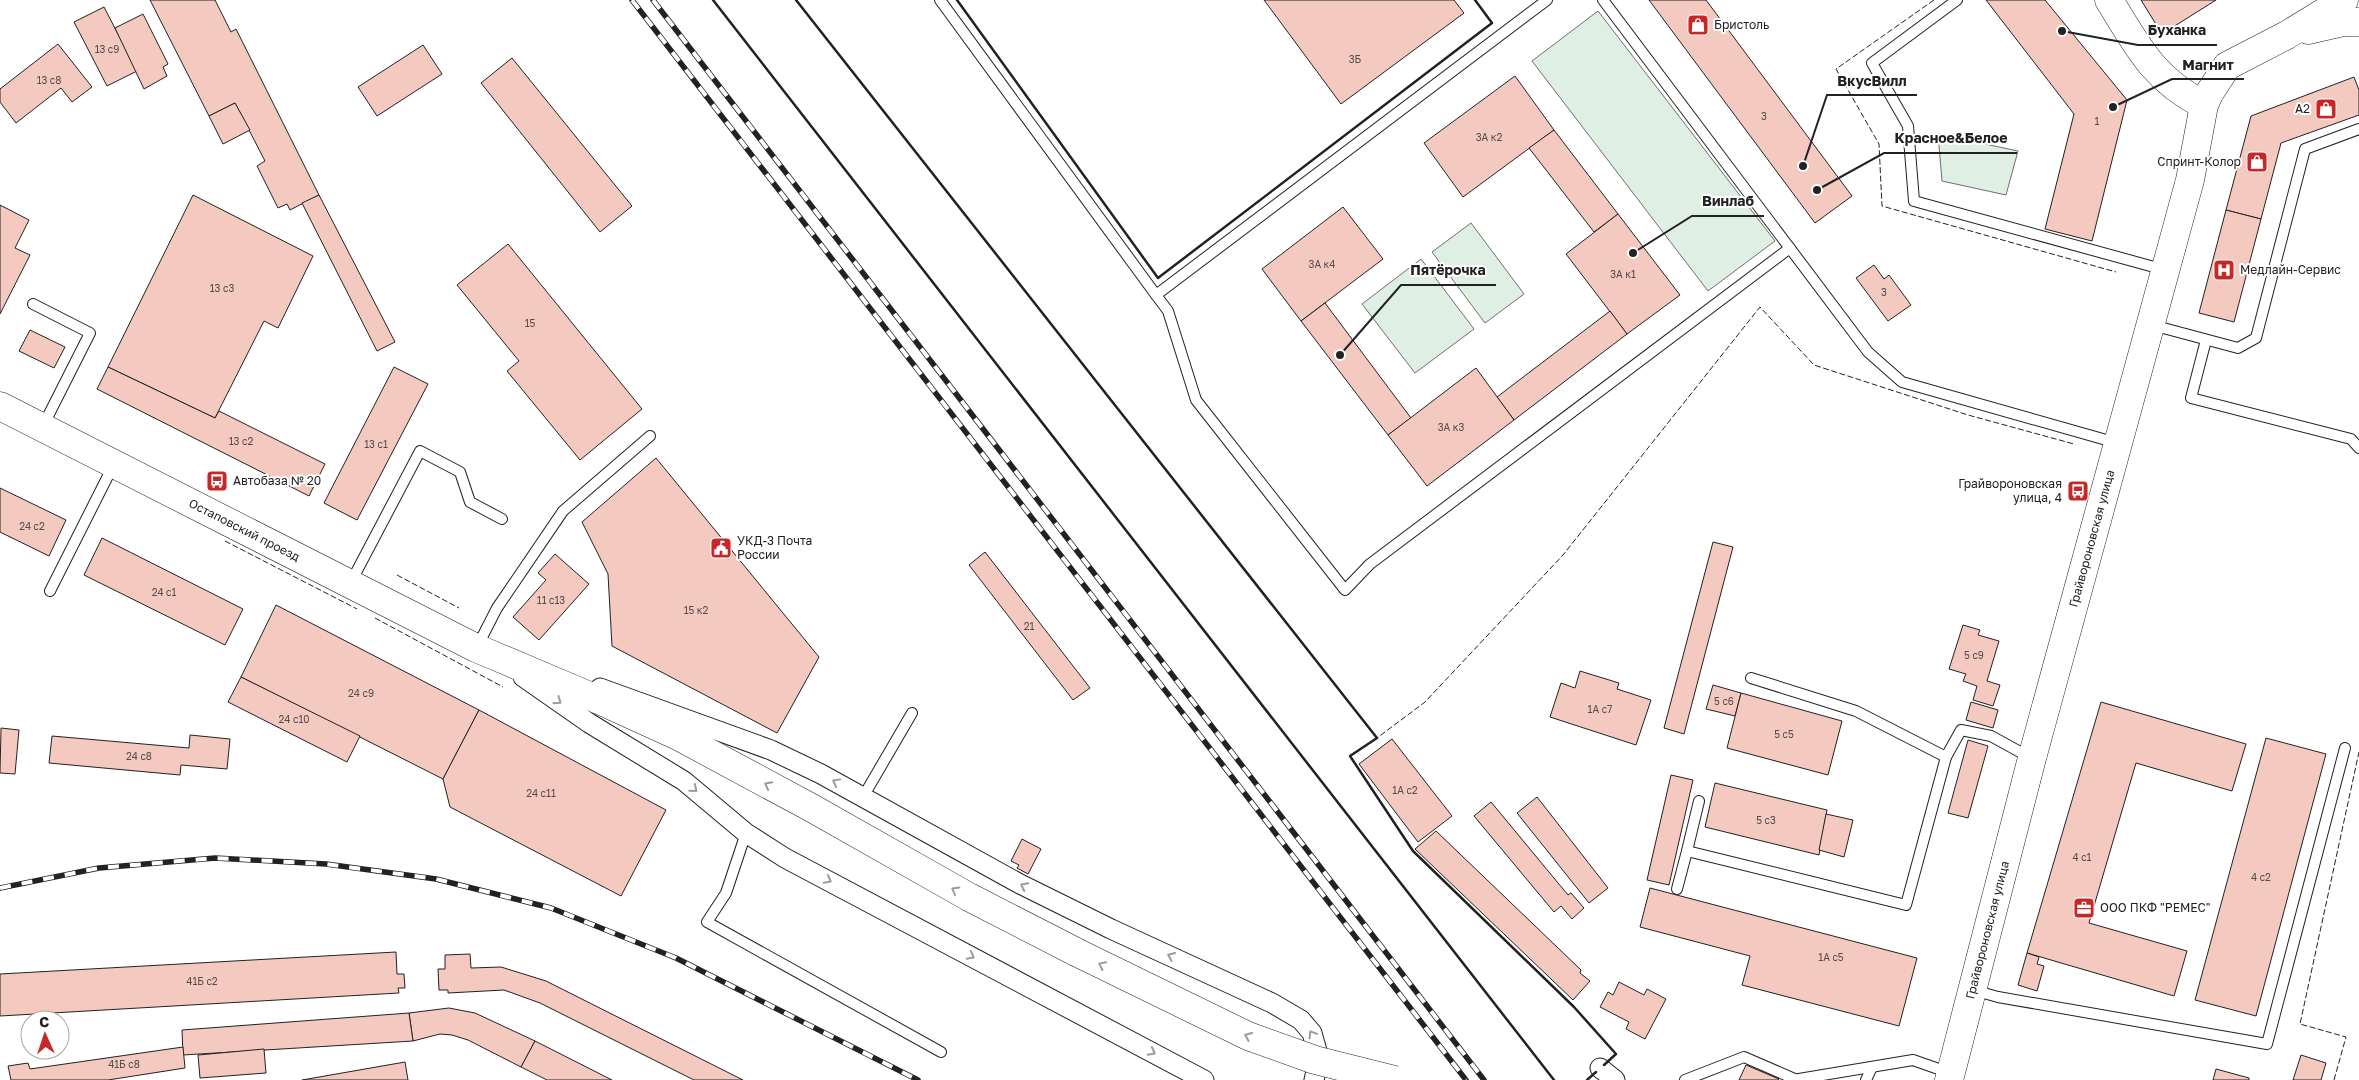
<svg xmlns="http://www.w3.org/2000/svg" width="2359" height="1080" viewBox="0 0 2359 1080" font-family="'Golos Text',sans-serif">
<rect width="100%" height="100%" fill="#fff"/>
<g fill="#e0efe3" stroke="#6f6f6f">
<polygon points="1598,11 1775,241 1708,291 1532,61"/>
<polygon points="1938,134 2018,151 2006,195 1942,181"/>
<polygon points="1471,223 1524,294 1485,323 1432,252"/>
<polygon points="1421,259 1474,329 1415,373 1362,304"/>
</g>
<g fill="#f3c9c0" stroke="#222">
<polygon points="150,0 215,0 231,32 236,29 319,195 290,210 287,204 278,208 257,166 265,161 235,103 209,116"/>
<polygon points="1264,0 1454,0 1464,13 1341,104"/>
<polygon points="1649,0 1706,0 1852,196 1815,223"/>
<polygon points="1986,0 2045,0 2127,100 2092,241 2045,229 2074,114"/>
<polygon points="2141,0 2216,0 2162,34"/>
<polygon points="104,7 137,71 107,86 74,22"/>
<polygon points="143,14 168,64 163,67 167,76 144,89 115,28"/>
<polygon points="58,44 92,87 72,102 61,88 16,123 0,102 0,89"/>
<polygon points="423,45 442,74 377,116 358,87"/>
<polygon points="512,58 632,206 600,232 481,83"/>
<polygon points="1515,76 1554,130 1463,197 1424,143"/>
<polygon points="2354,77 2359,90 2359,115 2281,143 2261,219 2226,210 2251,116"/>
<polygon points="235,103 250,130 223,144 209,116"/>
<polygon points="1554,130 1618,214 1594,232 1529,148"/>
<polygon points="193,195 313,256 278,328 264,321 215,418 108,367"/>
<polygon points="319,195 395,342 377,351 302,203"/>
<polygon points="0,205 29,220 15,248 30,255 0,314"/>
<polygon points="1343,207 1383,259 1301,321 1262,269"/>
<polygon points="2226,210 2261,219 2234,322 2199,313"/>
<polygon points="1618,214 1680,295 1627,334 1566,254"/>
<polygon points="508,244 642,409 580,460 507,371 519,361 457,285"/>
<polygon points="1874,265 1884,279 1889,275 1911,305 1888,321 1856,278"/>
<polygon points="1325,303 1411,418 1388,435 1301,321"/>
<polygon points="1610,311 1627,334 1514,420 1497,397"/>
<polygon points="30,330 65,347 54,368 19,351"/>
<polygon points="108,367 215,418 219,411 325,464 309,496 97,389"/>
<polygon points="394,367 428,384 357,520 324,503"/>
<polygon points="1476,368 1514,420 1427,486 1388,435"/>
<polygon points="656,458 819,657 777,733 612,646 608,574 582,522"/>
<polygon points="0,488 66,520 49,556 0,532"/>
<polygon points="102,538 243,609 225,645 84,575"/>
<polygon points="1713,542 1733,547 1684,734 1664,728"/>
<polygon points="985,552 1090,688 1073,700 969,565"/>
<polygon points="555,554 589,584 539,640 513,617 546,580 538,573"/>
<polygon points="276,605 479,710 443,779 241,677"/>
<polygon points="1963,625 1980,630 1978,635 1999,641 1987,681 2000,685 1993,706 1973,700 1977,686 1963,681 1966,674 1949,669"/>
<polygon points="1580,671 1619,683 1617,689 1651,700 1636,745 1550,717 1561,683 1575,688"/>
<polygon points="241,677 360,736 347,762 228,702"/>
<polygon points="1713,685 1741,693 1735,716 1706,709"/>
<polygon points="1741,693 1842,721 1828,775 1727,748"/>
<polygon points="1971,702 1998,710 1993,728 1966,720"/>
<polygon points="2101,702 2246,744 2232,791 2136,763 2089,923 2187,951 2174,996 2027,953"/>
<polygon points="479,710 666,810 621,896 450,807 443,779"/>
<polygon points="1,728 19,730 15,774 0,773"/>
<polygon points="190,735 230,739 227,769 181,765 180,775 49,763 52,736 189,748"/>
<polygon points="2266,738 2326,754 2256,1016 2195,1000"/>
<polygon points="1392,739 1452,816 1418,842 1359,764"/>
<polygon points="1968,740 1988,746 1968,818 1948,813"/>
<polygon points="1671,775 1693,780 1669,885 1647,880"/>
<polygon points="1715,783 1827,810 1819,855 1705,827"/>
<polygon points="1537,797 1608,888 1589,903 1517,813"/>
<polygon points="1491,802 1568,895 1571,893 1584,908 1572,919 1561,906 1554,912 1474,816"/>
<polygon points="1826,814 1853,820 1844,857 1819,850"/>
<polygon points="1436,831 1581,970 1580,973 1590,981 1573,1000 1415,849"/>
<polygon points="1022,839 1041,849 1028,874 1017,868 1019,865 1011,861"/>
<polygon points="1650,888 1917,958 1899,1026 1742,985 1750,956 1640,927"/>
<polygon points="396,952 397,974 404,974 405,988 398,988 399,993 0,1016 0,974"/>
<polygon points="2027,953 2039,957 2037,964 2044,966 2037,991 2018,985"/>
<polygon points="470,954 471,968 501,967 546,981 743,1080 694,1080 540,1003 504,990 448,993 448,990 439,990 438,969 445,969 445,955"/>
<polygon points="1619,982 1644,995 1647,989 1666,999 1645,1039 1626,1029 1629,1022 1600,1007 1608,992 1613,995"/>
<polygon points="449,1008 475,1013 535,1041 521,1067 468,1040 452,1035 440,1034 413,1041 409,1013"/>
<polygon points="409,1013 413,1041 183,1055 182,1030"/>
<polygon points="535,1041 612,1080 547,1080 521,1067"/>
<polygon points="183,1047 185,1068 108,1080 11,1080 8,1066 28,1063 30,1069"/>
<polygon points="264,1049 266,1073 200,1078 198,1055"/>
<polygon points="2301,1055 2326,1063 2321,1080 2293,1080"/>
<polygon points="405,1062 408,1080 302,1080"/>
<polygon points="1746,1065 1779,1079 1778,1080 1739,1080"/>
<polygon points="2216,1069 2249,1078 2249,1080 2213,1080"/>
</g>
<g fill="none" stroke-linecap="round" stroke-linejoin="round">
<g stroke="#222" stroke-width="12">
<g id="lane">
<polyline points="940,0 1156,295 1547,0"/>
<polyline points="1603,0 1868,352 1902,382 2117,443"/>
<polyline points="1957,0 1872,63 1908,126 1914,201 2165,270"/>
<polyline points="1156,295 1168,311 1196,400 1345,590 1370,564 1790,248"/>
<polyline points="33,304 90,333 43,426"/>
<polyline points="2152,325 2238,348 2256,338 2305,149 2359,129"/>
<polyline points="2206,340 2191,398 2351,439 2359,448"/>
<polyline points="351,582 420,451 460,472 470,502 502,519"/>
<polyline points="50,591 114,464"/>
<polyline points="477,647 497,608 563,511 650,436"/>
<polyline points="1751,678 1856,711 1946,757"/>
<polyline points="863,797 912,713"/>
<polyline points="1699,801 1687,851 1906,905 1946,757 1961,730 1991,736 2031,758"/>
<polyline points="746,833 726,893 707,922 941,1052"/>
<polyline points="1677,889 1687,851"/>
<polyline points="1973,990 1998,997 2267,1044 2345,748"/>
<polyline points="1685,1080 1744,1057 1797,1080"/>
<polyline points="1793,1080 1913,1060 1950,1073"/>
<polyline points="1866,1080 1872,1067"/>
</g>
</g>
<g stroke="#222" stroke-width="21">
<g id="street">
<polyline points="523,677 589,723 684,781 746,833 785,858 1204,1080"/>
<polyline points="600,688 771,750 821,774 1020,884 1111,929 1272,1003 1301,1020 1312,1033 1319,1058 1314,1080"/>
<polyline points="1600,1068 1615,1080"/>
</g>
</g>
<g stroke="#222" stroke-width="29">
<g id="secondary">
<path d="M 2109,0 C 2138,47 2153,79 2204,105"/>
<polyline points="2308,30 2343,22 2359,22"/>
<path id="s1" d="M 1949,1080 L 2032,758 L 2190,180 L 2204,105 L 2210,92 L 2227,66 L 2287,35 L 2344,0"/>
</g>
</g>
<g stroke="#222" stroke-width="29">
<g id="primary">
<path id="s2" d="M 0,406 L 476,648 L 599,700 L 678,736 L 810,807 L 969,897 L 1076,952"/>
</g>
</g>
<use href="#lane" stroke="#fff" stroke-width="10"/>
<use href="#street" stroke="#fff" stroke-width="19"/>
<use href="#secondary" stroke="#fff" stroke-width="28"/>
<use href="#primary" stroke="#fff" stroke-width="28"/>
<g stroke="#222" stroke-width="5.5">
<g id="rail">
<polyline points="632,0 1466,1080"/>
<polyline points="653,0 1484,1080"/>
<polyline points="0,888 99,868 215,858 326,864 436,879 551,908 676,958 918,1080"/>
</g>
</g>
<use href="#rail" stroke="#fff" stroke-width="4" stroke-dasharray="11" stroke-linecap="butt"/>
<g stroke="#222" stroke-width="29" stroke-linecap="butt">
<polyline id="primary-bridge" points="1076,952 1248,1036 1315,1060 1395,1080"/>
</g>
<use href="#primary-bridge" stroke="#fff" stroke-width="28"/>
<g stroke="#222" stroke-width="1" stroke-dasharray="6 2.5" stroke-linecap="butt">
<polyline points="796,0 1377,738 1425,702 1563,555 1760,307 1814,365 1968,415 2074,444"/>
<polyline points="1934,0 1836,69 1879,144 1882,206 2116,272"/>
<polyline points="225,541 357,609"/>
<polyline points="397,575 459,608"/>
<polyline points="375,618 503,687"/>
<polyline points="2334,1080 2346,1037 2300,1024 2359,752"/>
</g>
<g stroke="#222" stroke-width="2.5">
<polyline points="713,0 1554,1080"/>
<polyline points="796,0 1377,738 1350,756 1413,851 1574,1007 1616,1054 1604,1065"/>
<polyline points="957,0 1158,278 1492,23 1475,0"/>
<polyline points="1587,1080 1596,1072"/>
</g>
</g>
<defs><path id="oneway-chevron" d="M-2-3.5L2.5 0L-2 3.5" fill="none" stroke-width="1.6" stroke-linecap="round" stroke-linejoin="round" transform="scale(1.25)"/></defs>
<g stroke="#9c9c9c">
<use href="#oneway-chevron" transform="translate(558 701) rotate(35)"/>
<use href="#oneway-chevron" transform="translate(836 782) rotate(-151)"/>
<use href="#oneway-chevron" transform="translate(768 785) rotate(-152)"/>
<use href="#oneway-chevron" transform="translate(694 789) rotate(40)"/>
<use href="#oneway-chevron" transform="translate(828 880) rotate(28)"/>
<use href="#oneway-chevron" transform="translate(1024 886) rotate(-153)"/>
<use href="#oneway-chevron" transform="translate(955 890) rotate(-150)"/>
<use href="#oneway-chevron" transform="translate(971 956) rotate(28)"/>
<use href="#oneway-chevron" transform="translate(1171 956) rotate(-156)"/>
<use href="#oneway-chevron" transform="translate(1102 965) rotate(-154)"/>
<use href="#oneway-chevron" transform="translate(1312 1034) rotate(-121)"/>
<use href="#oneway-chevron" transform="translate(1248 1036) rotate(-156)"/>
<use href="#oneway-chevron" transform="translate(1152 1052) rotate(28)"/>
</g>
<defs>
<g id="shop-square" transform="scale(1.125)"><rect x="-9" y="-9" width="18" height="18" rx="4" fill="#c62828" stroke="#fff"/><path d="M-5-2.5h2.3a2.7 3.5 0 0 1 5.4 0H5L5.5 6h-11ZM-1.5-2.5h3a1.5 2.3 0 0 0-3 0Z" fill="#fff"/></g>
<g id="hospital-square" transform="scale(1.125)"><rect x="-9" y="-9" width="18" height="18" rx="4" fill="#c62828" stroke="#fff"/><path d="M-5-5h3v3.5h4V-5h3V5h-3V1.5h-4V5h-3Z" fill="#fff"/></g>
<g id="bus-square" transform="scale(1.125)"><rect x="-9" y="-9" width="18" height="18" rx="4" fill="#c62828" stroke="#fff"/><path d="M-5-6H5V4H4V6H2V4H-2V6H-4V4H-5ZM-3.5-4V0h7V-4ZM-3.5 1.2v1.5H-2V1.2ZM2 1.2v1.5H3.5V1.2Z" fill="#fff"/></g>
<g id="civic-square" transform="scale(1.125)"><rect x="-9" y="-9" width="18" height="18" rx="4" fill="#c62828" stroke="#fff"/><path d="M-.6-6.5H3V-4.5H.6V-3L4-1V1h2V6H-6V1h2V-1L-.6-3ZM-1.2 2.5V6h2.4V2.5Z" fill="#fff"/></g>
<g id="office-square" transform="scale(1.125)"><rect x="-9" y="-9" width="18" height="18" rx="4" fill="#c62828" stroke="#fff"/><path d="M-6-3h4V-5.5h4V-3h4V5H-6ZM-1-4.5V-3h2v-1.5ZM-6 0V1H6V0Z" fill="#fff"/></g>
</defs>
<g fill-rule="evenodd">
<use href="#shop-square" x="1698" y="25"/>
<use href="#shop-square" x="2326" y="109"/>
<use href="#shop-square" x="2257" y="162"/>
<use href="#hospital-square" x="2224" y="270"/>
<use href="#bus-square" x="217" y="481"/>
<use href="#bus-square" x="2078" y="491"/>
<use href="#civic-square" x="721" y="548"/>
<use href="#office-square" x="2084" y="908"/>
</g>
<g text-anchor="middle" stroke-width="4" stroke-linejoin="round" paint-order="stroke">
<g font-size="10" fill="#564c4a">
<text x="107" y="53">13 с9</text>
<text x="1355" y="63">3Б</text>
<text x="49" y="84">13 с8</text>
<text x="1764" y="120">3</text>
<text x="2097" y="125">1</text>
<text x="1489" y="141">3А к2</text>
<text x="1322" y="268">3А к4</text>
<text x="1623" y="278">3А к1</text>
<text x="222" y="292">13 с3</text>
<text x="1884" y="296">3</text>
<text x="530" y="327">15</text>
<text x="1451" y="431">3А к3</text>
<text x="241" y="445">13 с2</text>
<text x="376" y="448">13 с1</text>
<text x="32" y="530">24 с2</text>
<text x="164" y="596">24 с1</text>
<text x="551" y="604">11 с13</text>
<text x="696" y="614">15 к2</text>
<text x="1029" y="630">21</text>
<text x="1974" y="659">5 с9</text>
<text x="361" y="697">24 с9</text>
<text x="1724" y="705">5 с6</text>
<text x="1600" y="713">1А с7</text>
<text x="294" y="723">24 с10</text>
<text x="1784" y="738">5 с5</text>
<text x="139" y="760">24 с8</text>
<text x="1405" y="794">1А с2</text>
<text x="541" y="797">24 с11</text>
<text x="1766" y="824">5 с3</text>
<text x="2082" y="861">4 с1</text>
<text x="2261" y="881">4 с2</text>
<text x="1831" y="961">1А с5</text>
<text x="202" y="985">41Б с2</text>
<text x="124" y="1068">41Б с8</text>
</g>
<g font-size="12" fill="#222" stroke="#fff" text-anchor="start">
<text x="1714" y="29">Бристоль</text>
<text x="2310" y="113" text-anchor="end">A2</text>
<text x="2241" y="166" text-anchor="end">Спринт-Колор</text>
<text x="2240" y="274">Медлайн-Сервис</text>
<text x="233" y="485">Автобаза № 20</text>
<text x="2062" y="488" text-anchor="end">Грайвороновская<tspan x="2062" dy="14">улица, 4</tspan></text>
<text x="737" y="545">УКД-3 Почта<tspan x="737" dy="14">России</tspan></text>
<text x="2100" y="912">ООО ПКФ "РЕМЕС"</text>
</g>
<g font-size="12" fill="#222" stroke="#fff">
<text dy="4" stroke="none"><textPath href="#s2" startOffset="274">Остаповский проезд</textPath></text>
<text dy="4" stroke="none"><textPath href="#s1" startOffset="560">Грайвороновская улица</textPath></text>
<text dy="4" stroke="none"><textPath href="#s1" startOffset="155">Грайвороновская улица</textPath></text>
</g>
</g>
<path fill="none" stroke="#222" stroke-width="2" d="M2062 31L2138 45H2217M2113 107L2172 79H2244M1803 166L1827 95H1917M1817 190L1884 153H2017M1633 253L1692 216H1764M1340 355L1401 285H1496"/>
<g fill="#222" stroke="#fff" stroke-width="2">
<circle cx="2062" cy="31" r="5"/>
<circle cx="2113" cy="107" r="5"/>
<circle cx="1803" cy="166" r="5"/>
<circle cx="1817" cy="190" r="5"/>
<circle cx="1633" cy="253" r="5"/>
<circle cx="1340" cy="355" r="5"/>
</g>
<g font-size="14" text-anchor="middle" font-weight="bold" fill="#222" stroke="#fff" stroke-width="4" stroke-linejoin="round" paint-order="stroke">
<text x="2177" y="35">Буханка</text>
<text x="2208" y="70">Магнит</text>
<text x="1872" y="86">ВкусВилл</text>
<text x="1951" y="143">Красное&amp;Белое</text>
<text x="1728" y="206">Винлаб</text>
<text x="1448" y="275">Пятёрочка</text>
</g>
<g transform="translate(45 1035) rotate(357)"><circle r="24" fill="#ffffff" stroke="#a7a7a7"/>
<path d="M0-4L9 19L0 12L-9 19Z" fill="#c62828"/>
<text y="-8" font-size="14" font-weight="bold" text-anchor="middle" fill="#222222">С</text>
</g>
</svg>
